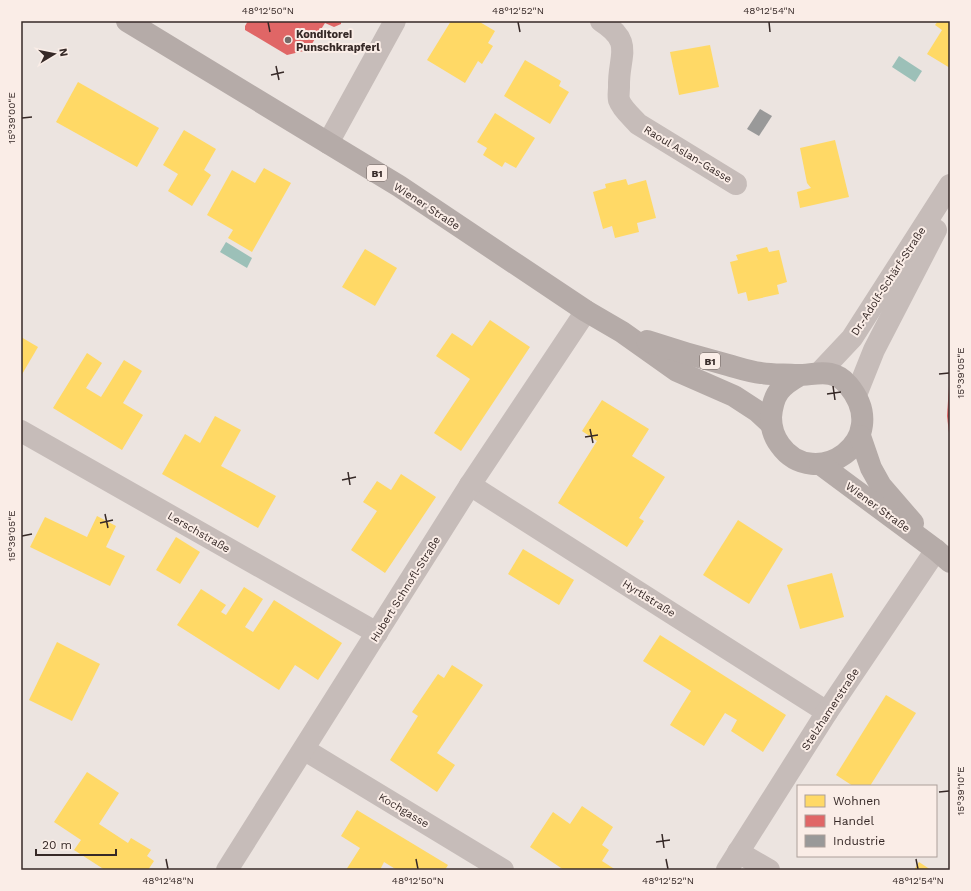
<svg xmlns="http://www.w3.org/2000/svg" width="971" height="891" viewBox="0 0 971 891" font-family="'Work Sans',sans-serif">
<rect width="100%" height="100%" fill="#ece4e0"/>
<g fill="#9cc0b8">
<polygon points="899,56 922,71 915,82 892,67"/>
<polygon points="226,242 252,258 247,268 220,252"/>
</g>
<g fill="#ffd966">
<polygon points="451,21 478,21 495,31 488,43 493,46 482,64 478,61 465,83 427,60"/>
<polygon points="938,21 950,21 950,68 927,54 942,30 935,25"/>
<polygon points="710,45 719,87 679,95 670,52"/>
<polygon points="525,60 561,81 559,86 569,92 550,124 504,96"/>
<polygon points="78,82 159,128 137,167 56,122"/>
<polygon points="495,113 535,138 516,168 505,162 502,167 483,155 487,148 477,142"/>
<polygon points="184,130 216,149 204,170 211,175 192,206 168,191 178,174 163,165"/>
<polygon points="835,140 849,197 800,208 797,192 811,188 807,183 800,148"/>
<polygon points="264,168 291,183 252,252 228,238 233,230 207,215 232,170 255,183"/>
<polygon points="626,179 628,185 646,180 656,218 637,223 639,232 615,238 612,226 603,229 593,192 606,188 605,184"/>
<polygon points="767,247 769,252 779,250 787,282 777,285 779,294 748,301 746,292 738,294 730,262 738,260 736,255"/>
<polygon points="365,249 397,268 375,306 342,287"/>
<polygon points="490,320 530,347 461,451 434,433 470,379 436,356 452,333 472,346"/>
<polygon points="21,337 38,347 21,376"/>
<polygon points="87,353 102,363 86,388 101,397 124,360 142,371 123,403 143,415 122,450 53,408"/>
<polygon points="602,400 649,429 632,456 665,477 639,518 644,521 627,547 558,503 597,441 582,431"/>
<polygon points="215,416 241,430 221,466 276,496 258,528 162,474 185,434 200,443"/>
<polygon points="401,474 436,497 385,573 351,550 377,511 363,502 377,481 391,490"/>
<polygon points="97,516 116,526 106,547 125,556 110,586 30,547 45,517 87,537"/>
<polygon points="738,520 783,549 749,604 703,575"/>
<polygon points="176,537 200,552 180,584 156,570"/>
<polygon points="523,549 574,580 559,605 508,574"/>
<polygon points="832,573 844,617 800,629 787,585"/>
<polygon points="244,587 263,599 245,627 253,632 274,600 342,643 318,680 295,665 279,690 177,625 201,589 226,605 221,612 226,615"/>
<polygon points="660,635 786,715 763,752 731,731 737,720 725,713 704,746 670,725 691,691 643,661"/>
<polygon points="57,642 100,664 72,721 29,700"/>
<polygon points="452,665 483,685 437,753 455,765 437,792 390,760 418,716 412,712 438,674 444,678"/>
<polygon points="886,695 916,713 870,786 853,786 836,775"/>
<polygon points="87,772 119,793 99,824 128,843 131,838 151,850 147,856 154,861 148,870 105,870 74,850 81,840 54,822"/>
<polygon points="582,806 613,827 602,845 609,850 602,861 616,870 564,870 530,847 553,812 570,824"/>
<polygon points="357,810 448,865 445,870 397,870 384,862 380,870 346,870 360,848 341,836"/>
<polygon points="919,862 931,870 914,870"/>
</g>
<g fill="#e06666">
<polygon points="248,21 341,21 341,24 334,27 325,23 308,50 287,55 245,30 245,26"/>
<polygon points="949,386 950,386 949,433 947,416"/>
</g>
<polygon fill="#999" points="760,109 772,116 759,136 747,129"/>
<g fill="none" stroke-linecap="round" stroke-linejoin="round">
<g stroke="#c6bcb9" stroke-width="22">
<path d="M 601,21 C 635,43 618,55 619,87 C 619,91 618,96 619,100 C 622,109 632,117 638,124 L 736,184"/>
<polyline points="328,143 395,21"/>
<polyline points="21,431 377,633"/>
<polyline points="470,485 827,712"/>
<polyline points="305,750 503,870"/>
<polyline points="738,852 769,870"/>
<polyline points="227,870 470,485 586,311"/>
<polyline points="727,870 827,712 936,550"/>
</g>
<g stroke="#c6bcb9" stroke-width="22">
<polyline points="820,372 852,338 950,185"/>
<polyline points="856,395 874,350 936,230"/>
</g>
<g stroke="#b5aba8" stroke-width="22">
<polyline points="127,21 399,186 586,311 622,332 677,371 734,396 757,411 771,424"/>
<path d="M 647,341 C 674,350 701,358 728,365 C 739,368 750,372 761,373 C 773,375 785,374 797,375 C 816,375 833,367 848,385 C 895,441 814,493 780,445 C 774,437 771,427 771,417 C 773,394 780,386 800,375"/>
<polyline points="860,436 871,468 881,486 913,523"/>
<polyline points="820,464 936,550 950,562"/>
</g>
</g>
<path fill="none" stroke="#362927" stroke-width="1.5" d="M 268,22 L 270,32M 518,22 L 520,32M 769,22 L 770,32M 276,66 L 279,80M 271,75 L 284,72M 22,118 L 32,117M 939,374 L 949,373M 833,386 L 835,400M 827,394 L 841,392M 590,429 L 593,443M 585,437 L 598,435M 348,472 L 350,485M 342,480 L 356,477M 105,514 L 108,528M 100,523 L 113,520M 22,536 L 32,534M 939,792 L 949,791M 662,834 L 664,848M 656,842 L 670,840M 166,859 L 168,869M 416,859 L 418,869M 666,859 L 668,869M 916,859 L 918,869"/>
<circle fill="#766a68" stroke="#faede7" stroke-width="1.5" cx="288" cy="40" r="4"/>
<g text-anchor="middle" stroke-width="4" stroke-linejoin="round" paint-order="stroke">
<g fill="#faede7" stroke="#716461" stroke-width="1">
<rect x="367" y="165" width="20" height="16" rx="3"/>
<rect x="700" y="353" width="20" height="16" rx="3"/>
</g>
<g font-size="10" font-weight="bold" fill="#362927">
<text x="377" y="177">B1</text>
<text x="710" y="365">B1</text>
</g>
<g font-size="11" font-weight="bold" fill="#362927" stroke="#faede7" text-anchor="start">
<text x="296" y="38">Konditorei<tspan x="296" dy="13">Punschkrapferl</tspan></text>
</g>
<g font-size="11" fill="#362927" stroke="#faede7">
<text transform="translate(688 154) rotate(31)" y="4">Raoul Aslan-Gasse</text>
<text transform="translate(427 206) rotate(33)" y="4">Wiener Straße</text>
<text transform="translate(888 281) rotate(-57)" y="4">Dr.-Adolf-Schärf-Straße</text>
<text transform="translate(878 507) rotate(36)" y="4">Wiener Straße</text>
<text transform="translate(199 532) rotate(30)" y="4">Lerschstraße</text>
<text transform="translate(405 589) rotate(-58)" y="4">Hubert Schnofl-Straße</text>
<text transform="translate(649 598) rotate(32)" y="4">Hyrtlstraße</text>
<text transform="translate(830 709) rotate(-57)" y="4">Stelzhamerstraße</text>
<text transform="translate(404 810) rotate(31)" y="4">Kochgasse</text>
</g>
</g>
<rect width="971" height="891" fill="none" stroke="#faede7" stroke-width="44"/>
<rect x="797" y="785" width="140" height="72" fill="#faede7" stroke="#ac9f9a"/>
<rect x="805" y="795" width="20" height="12" fill="#ffd966" stroke="#ac9f9a"/>
<text x="833" y="805" font-size="12" fill="#362927">Wohnen</text>
<rect x="805" y="815" width="20" height="12" fill="#e06666" stroke="#ac9f9a"/>
<text x="833" y="825" font-size="12" fill="#362927">Handel</text>
<rect x="805" y="835" width="20" height="12" fill="#999999" stroke="#ac9f9a"/>
<text x="833" y="845" font-size="12" fill="#362927">Industrie</text>
<g transform="translate(54 54) rotate(80)" stroke="#faede7" stroke-width="3" paint-order="stroke">
<path d="M0-3L7 15L0 10L-7 15Z" fill="#362927"/>
<text y="-6" font-size="11" font-weight="bold" text-anchor="middle" fill="#362927">N</text>
</g>
<path d="M36 849v6h80v-6" fill="none" stroke="#362927" stroke-width="2"/>
<text x="42" y="849" font-size="12" fill="#362927" stroke="#faede7" stroke-width="3" paint-order="stroke">20 m</text>
<rect x="22" y="22" width="927" height="847" fill="none" stroke="#362927" stroke-width="1.5"/>
<g font-size="10" text-anchor="middle" fill="#362927">
<text x="268" y="14">48°12'50"N</text>
<text x="518" y="14">48°12'52"N</text>
<text x="769" y="14">48°12'54"N</text>
<text transform="translate(11 118) rotate(-90)" y="4">15°39'00"E</text>
<text transform="translate(960 373) rotate(-90)" y="4">15°39'05"E</text>
<text transform="translate(11 536) rotate(-90)" y="4">15°39'05"E</text>
<text transform="translate(960 791) rotate(-90)" y="4">15°39'10"E</text>
<text x="168" y="884">48°12'48"N</text>
<text x="418" y="884">48°12'50"N</text>
<text x="668" y="884">48°12'52"N</text>
<text x="918" y="884">48°12'54"N</text>
</g>
</svg>
